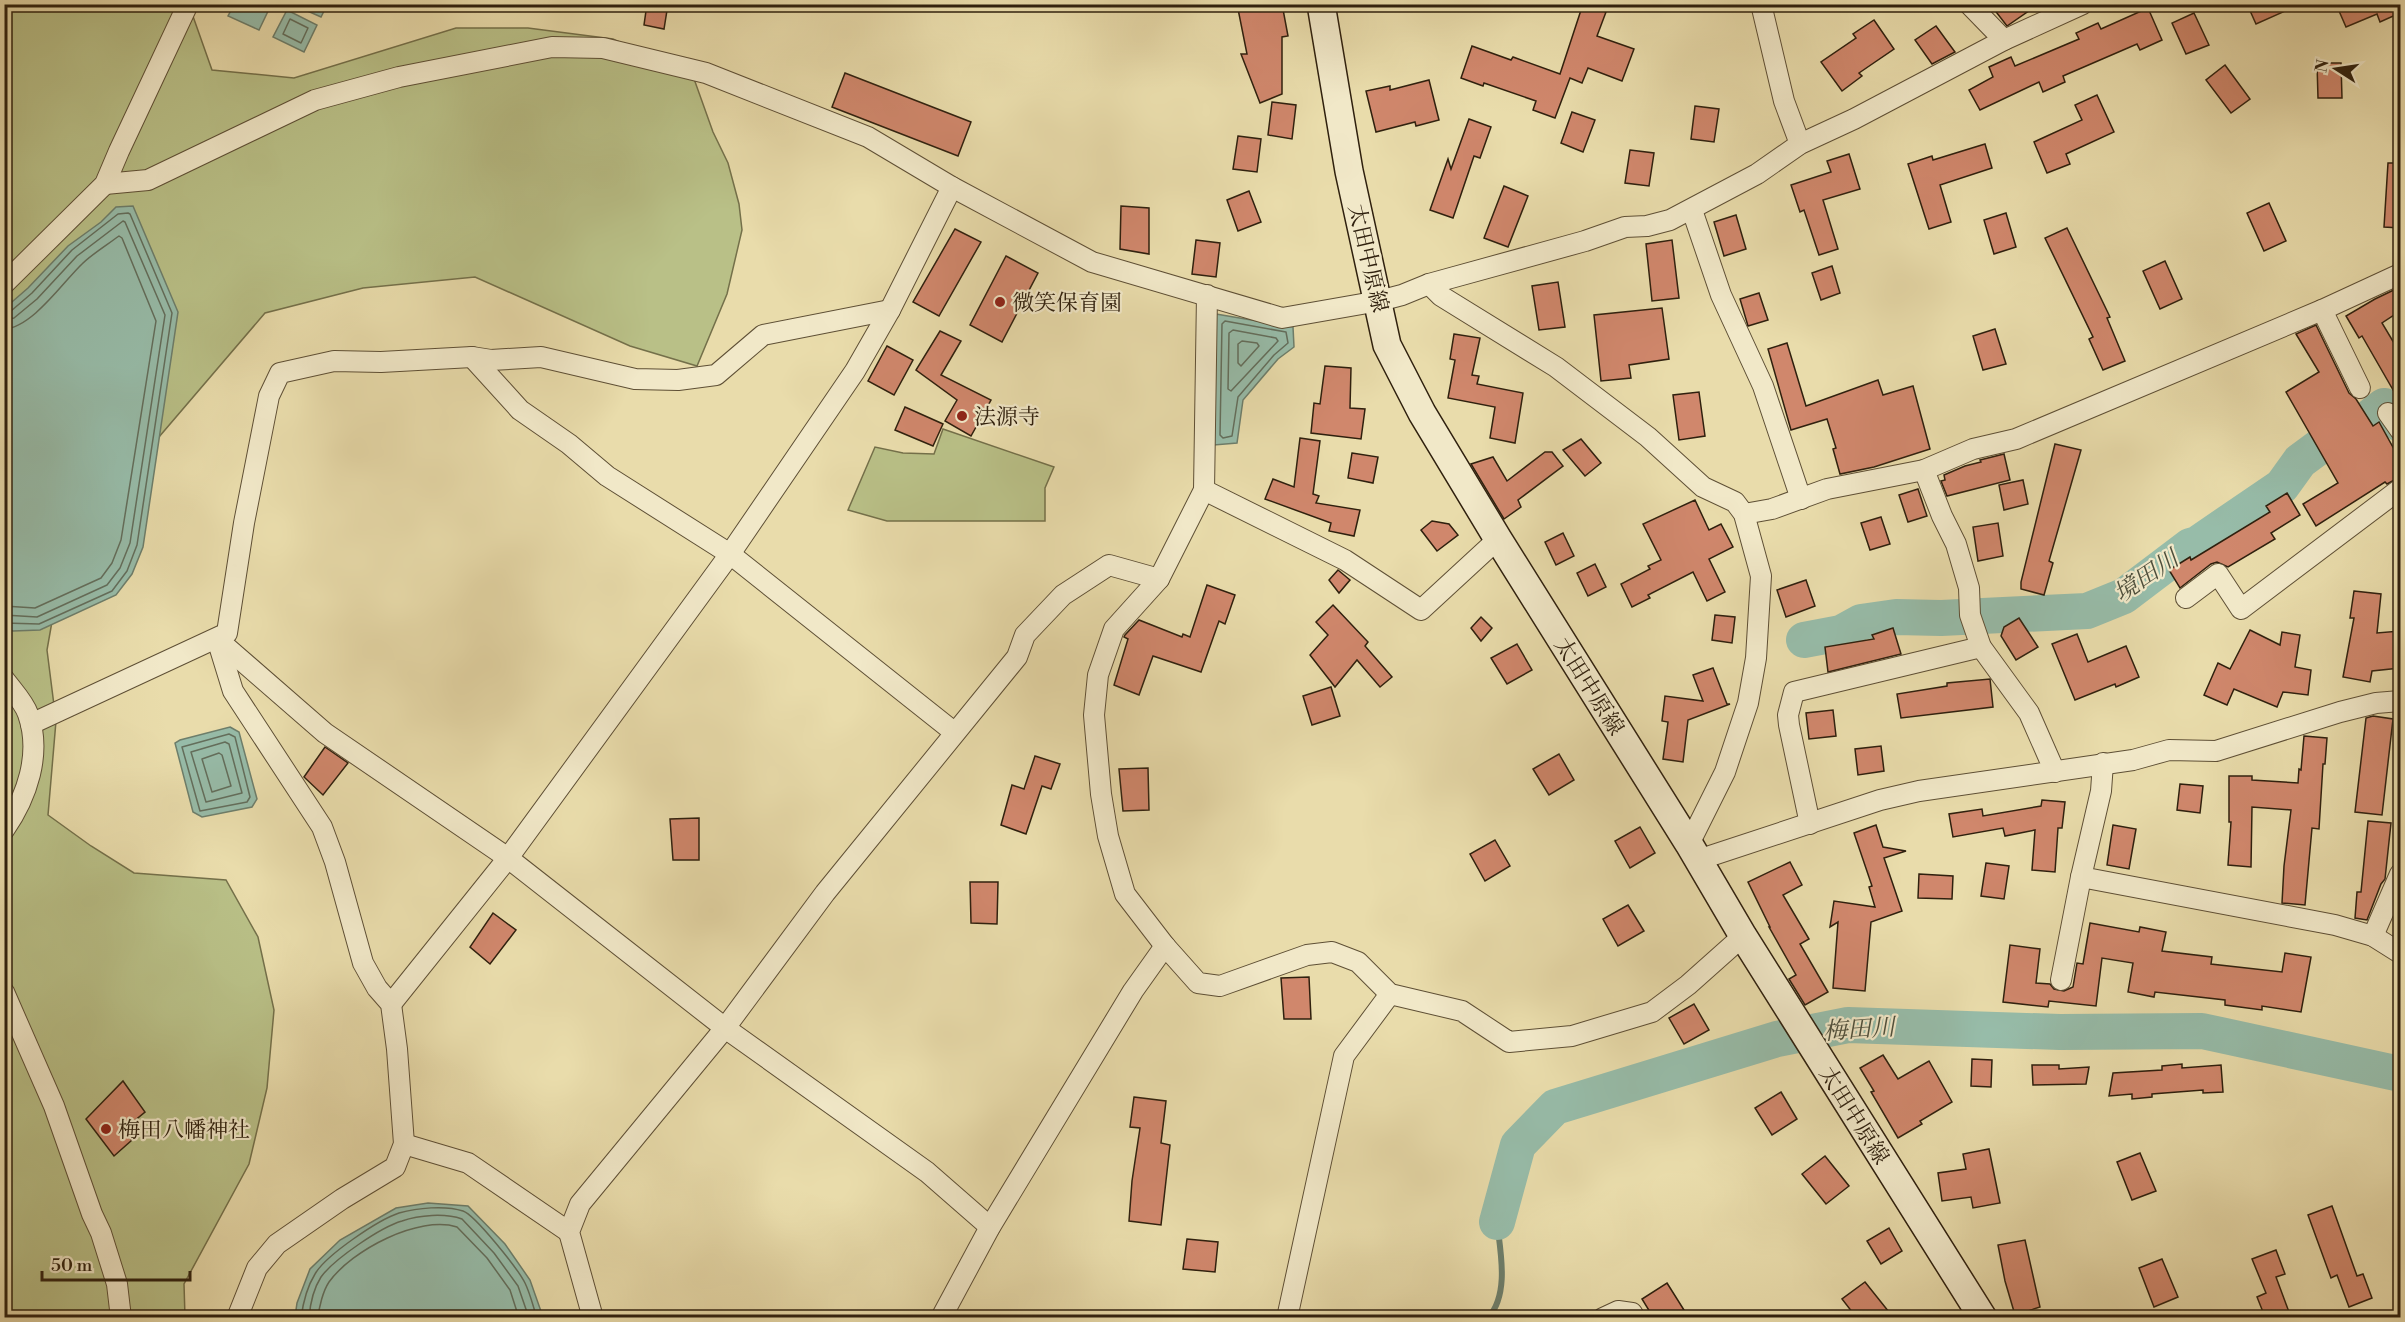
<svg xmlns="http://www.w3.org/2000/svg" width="2405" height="1322" viewBox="0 0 2405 1322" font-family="'Libre Bodoni','Noto Serif JP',serif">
<rect width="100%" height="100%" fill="#e9dcab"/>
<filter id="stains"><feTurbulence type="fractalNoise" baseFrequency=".00333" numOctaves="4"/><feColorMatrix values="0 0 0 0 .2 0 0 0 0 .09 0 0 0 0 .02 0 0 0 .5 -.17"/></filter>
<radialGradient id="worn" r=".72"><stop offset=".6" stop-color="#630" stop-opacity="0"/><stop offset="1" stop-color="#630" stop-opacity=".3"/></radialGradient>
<g fill="#b9c087" stroke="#74704a" stroke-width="1.5">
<polygon points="5,5 189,5 212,70 294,78 456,28 528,28 613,39 693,76 713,132 728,163 739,204 742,230 727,294 697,366 630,346 475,277 363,288 265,313 141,458 60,576 47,650 56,721 48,815 91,846 134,873 226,880 258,937 274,1010 267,1088 249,1164 184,1284 185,1317 5,1318"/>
<polygon points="943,429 1054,467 1045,488 1045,521 887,521 848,510 875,447 903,453 934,454"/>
</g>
<g fill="#97bca9" stroke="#6d7e6b" stroke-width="1.5">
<polygon points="234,5 234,4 271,5 259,30 228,16"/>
<polygon points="294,5 327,4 327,5 321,17"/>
<polygon points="287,10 317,25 304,52 273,37"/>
<polygon points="133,206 178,312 143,547 132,574 116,595 40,630 13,631 4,628 5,308 28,288 68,246 101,222 116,207"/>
<polygon points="1216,314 1293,327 1294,347 1278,359 1243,400 1237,443 1214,445"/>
<polygon points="230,727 239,732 257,799 252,807 202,817 193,812 175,743 180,740"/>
<polygon points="428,1203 468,1206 505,1244 530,1280 543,1317 295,1317 297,1303 310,1269 340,1240 396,1208"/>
</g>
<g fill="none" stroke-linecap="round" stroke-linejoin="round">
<g stroke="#636e5c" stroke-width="1.5">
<polygon points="290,19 308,28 301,43 283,34"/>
<polyline points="4,312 11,311 32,293 72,250 118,214 128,213 130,214 172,313 137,545 127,571 112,591 39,624 4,623"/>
<polyline points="4,320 14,318 37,299 77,256 123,221 125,222 165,315 130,543 120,568 107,585 37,617 4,615"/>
<polygon points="1225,321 1286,332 1288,343 1274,355 1238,397 1232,436 1223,438 1220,435 1222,324"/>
<path d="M 4,329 C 32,328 63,282 82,264 C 92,254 107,245 119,236 L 122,238 L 156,321 L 121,540 L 112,563 L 101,578 L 35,608 L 4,606"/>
<polygon points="1233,330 1276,338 1278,341 1231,391 1228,389 1229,333"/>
<polygon points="1242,341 1257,343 1259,346 1241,366 1238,363 1238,344"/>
<polygon points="229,734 235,737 250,797 247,802 200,811 182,747"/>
<polygon points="225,742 229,744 242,793 206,802 191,752"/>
<polygon points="219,753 222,755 231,786 212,792 202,759"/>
<path d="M 301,1318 C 303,1303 307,1287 315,1274 C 326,1255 378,1220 399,1213 C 417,1208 445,1205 463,1211 C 475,1215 518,1269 525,1283 C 530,1293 533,1306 537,1318"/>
<path d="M 309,1318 C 310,1305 314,1288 321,1277 C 334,1259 381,1227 402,1221 C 419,1215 445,1213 462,1219 L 494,1253 L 518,1286 L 529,1318"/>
<path d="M 318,1318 C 319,1307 323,1291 329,1282 C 352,1250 419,1215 457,1227 L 487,1258 L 510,1290 L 519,1318"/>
</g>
<path stroke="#6d7e6b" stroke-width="6" d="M 1488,1318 C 1510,1294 1500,1250 1497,1222"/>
<g stroke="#97bca9" stroke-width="36">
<polyline points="1804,640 1841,633 1861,622 1896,617 1941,618 2087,611 2124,596 2190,546 2197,544 2282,486 2300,461 2319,447 2339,441 2384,406 2400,424"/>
<polyline points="1497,1222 1518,1145 1555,1107 1777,1039 1848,1025 2060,1032 2202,1031 2400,1074"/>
</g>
</g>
<g fill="#d0876c" stroke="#2f200e" stroke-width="1.5">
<polygon points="647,4 668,4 664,29 644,25"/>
<polygon points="1237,4 1282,4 1288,36 1282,37 1282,94 1260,103 1241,54 1247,54"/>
<polygon points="1583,4 1606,12 1597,36 1634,49 1622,81 1588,68 1582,83 1570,78 1555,118 1533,110 1536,101 1484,83 1483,86 1461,78 1472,46 1511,60 1513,57 1560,74"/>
<polygon points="1990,4 2039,4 2007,26"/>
<polygon points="2247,4 2301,4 2256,24"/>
<polygon points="2336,4 2400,4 2400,13 2380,22 2377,14 2346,27"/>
<polygon points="2148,8 2162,40 2140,50 2137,44 2063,76 2065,82 2043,92 2039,82 1980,110 1969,90 1993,77 1989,67 2011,57 2015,66 2079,39 2076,33 2098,23 2101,29"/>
<polygon points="2194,13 2209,45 2186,54 2172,23"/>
<polygon points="1874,20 1894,49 1859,73 1862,76 1842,91 1821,62 1856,38 1853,34"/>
<polygon points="1936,26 1955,52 1932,64 1915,40"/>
<polygon points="2317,63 2341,63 2342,98 2318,98"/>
<polygon points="2225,65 2250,99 2231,113 2206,80"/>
<polygon points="845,73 971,122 958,156 832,107"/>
<polygon points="1429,80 1439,120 1416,126 1415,122 1376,132 1366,91 1390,86 1390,90"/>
<polygon points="2097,95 2114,132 2066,154 2070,164 2047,173 2034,142 2082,120 2075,105"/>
<polygon points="1272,102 1296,105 1292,139 1268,135"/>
<polygon points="1695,106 1719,109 1714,142 1691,139"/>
<polygon points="1572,112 1595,120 1583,152 1561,143"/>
<polygon points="1469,119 1491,127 1480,158 1474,156 1453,218 1430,210 1448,159 1451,169"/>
<polygon points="1238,136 1261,139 1257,172 1233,169"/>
<polygon points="1985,144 1992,168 1940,185 1951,222 1929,229 1908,164 1932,156 1933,160"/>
<polygon points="1630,150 1654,153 1649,186 1625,183"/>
<polygon points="1849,154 1860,189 1823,200 1838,249 1819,255 1804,210 1800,212 1791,185 1831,172 1827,161"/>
<polygon points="2388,163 2400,163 2400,228 2384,227"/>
<polygon points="1504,186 1528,196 1508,247 1484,238"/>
<polygon points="1249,191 1261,222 1238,231 1227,200"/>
<polygon points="2269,203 2286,241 2264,251 2247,213"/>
<polygon points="1121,206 1149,208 1149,254 1120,249"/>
<polygon points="2006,213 2016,247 1994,254 1984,220"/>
<polygon points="1736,215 1746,249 1724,256 1714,222"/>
<polygon points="2067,228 2110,317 2107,318 2125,361 2103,370 2089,339 2093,337 2045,238"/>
<polygon points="955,229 981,242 939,316 913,302"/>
<polygon points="1196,240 1220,243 1216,277 1192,274"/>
<polygon points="1672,240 1679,298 1652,301 1646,244"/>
<polygon points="1006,256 1038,273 1002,342 970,325"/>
<polygon points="2165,261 2182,299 2160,309 2143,271"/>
<polygon points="1832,266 1840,293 1821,300 1812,273"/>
<polygon points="1558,282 1565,327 1539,330 1532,286"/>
<polygon points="2400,287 2400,311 2382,323 2400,353 2400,402 2362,336 2359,338 2346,316 2375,299"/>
<polygon points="1759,293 1768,320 1748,326 1740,299"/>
<polygon points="1662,308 1669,359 1629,365 1631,378 1601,381 1594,315"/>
<polygon points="2316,325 2349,393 2356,399 2373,426 2379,422 2400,460 2400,477 2387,484 2385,482 2316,526 2303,504 2338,483 2286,392 2319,372 2296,334"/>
<polygon points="1995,329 2006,364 1983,370 1973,336"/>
<polygon points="940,331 961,341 941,375 991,400 971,436 945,421 957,400 916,370"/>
<polygon points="1454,334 1480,338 1472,375 1479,376 1477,384 1523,393 1515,443 1490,438 1495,407 1448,398 1455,360 1450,359"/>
<polygon points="1787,343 1806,406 1878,380 1883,395 1913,386 1930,449 1874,467 1840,474 1833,449 1836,448 1827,419 1791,430 1768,349"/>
<polygon points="887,346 913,360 894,395 868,381"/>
<polygon points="1325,366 1351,368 1350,408 1365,409 1361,439 1311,433 1314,403 1320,404"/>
<polygon points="1699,392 1705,436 1679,440 1673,395"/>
<polygon points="905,407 943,424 933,446 895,430"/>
<polygon points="1300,438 1320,441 1313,494 1319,496 1316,503 1360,510 1354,536 1329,531 1331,523 1265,499 1273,479 1294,487"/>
<polygon points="1581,439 1601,463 1585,476 1563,450"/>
<polygon points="2055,444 2081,450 2049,561 2053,563 2044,595 2021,589 2021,582"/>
<polygon points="1545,452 1552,452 1563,466 1518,500 1521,507 1504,519 1471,464 1493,457 1507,481"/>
<polygon points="1352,453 1378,457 1373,483 1348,478"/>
<polygon points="2004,454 2010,480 1947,496 1941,481 1945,480 1944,475 1965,466 1981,462 1980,460"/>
<polygon points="2023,480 2028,504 2004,510 1999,485"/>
<polygon points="1918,489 1927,516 1908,522 1899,495"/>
<polygon points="2287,493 2300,515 2271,533 2275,539 2228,567 2217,562 2211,564 2180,588 2169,570 2190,557 2191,560 2270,512 2266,506"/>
<polygon points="1695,500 1709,530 1721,524 1733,547 1709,559 1725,592 1707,601 1693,572 1648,595 1650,598 1632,607 1621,584 1650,569 1648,566 1661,560 1643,524"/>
<polygon points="1881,517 1890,544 1870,550 1861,523"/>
<polygon points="1432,521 1449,524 1458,535 1437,551 1421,530"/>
<polygon points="1998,523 2003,556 1978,561 1973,527"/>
<polygon points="1563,533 1574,556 1556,565 1545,542"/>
<polygon points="1595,564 1606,587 1588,596 1577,573"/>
<polygon points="1338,570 1350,580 1339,593 1329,580"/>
<polygon points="1806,580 1815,606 1786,617 1777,590"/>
<polygon points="1207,585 1235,595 1225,624 1219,621 1201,672 1153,656 1139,695 1114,685 1128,639 1124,637 1125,635 1139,620 1182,637 1183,634 1190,637"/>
<polygon points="2354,591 2381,594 2377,633 2400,631 2400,668 2372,671 2370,682 2343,677 2354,618 2350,618"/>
<polygon points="1333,605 1368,642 1365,646 1392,677 1380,687 1357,660 1335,687 1310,655 1328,635 1316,622"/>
<polygon points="1715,615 1735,617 1732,643 1712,640"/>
<polygon points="1481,617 1492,628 1481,641 1471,628"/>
<polygon points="2019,618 2038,647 2016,660 2001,636 2004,627"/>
<polygon points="1893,628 1901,654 1828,672 1825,647 1874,639 1872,635"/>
<polygon points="2250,630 2280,645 2282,632 2300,635 2295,667 2311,670 2308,695 2283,692 2277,707 2234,689 2227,705 2204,695 2218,663 2230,669"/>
<polygon points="2077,634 2088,662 2126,646 2139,677 2116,687 2115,684 2075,700 2052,644"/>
<polygon points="1517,644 1532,670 1507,684 1491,658"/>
<polygon points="1713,668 1727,704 1730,704 1688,720 1683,762 1663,759 1668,722 1662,721 1665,696 1703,701 1693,675"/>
<polygon points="1990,679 1993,707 1901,718 1897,694 1947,686 1947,683"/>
<polygon points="1331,687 1340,716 1312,725 1303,696"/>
<polygon points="1833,710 1836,736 1809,739 1806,713"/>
<polygon points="2373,716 2393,719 2382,815 2355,812 2366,718"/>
<polygon points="2304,736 2327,738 2325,764 2323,764 2319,829 2312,828 2305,905 2282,903 2284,866 2291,810 2252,807 2251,867 2228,865 2231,822 2229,822 2229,776 2252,776 2252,780 2298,783 2299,769 2301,770"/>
<polygon points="1881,746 1884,771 1858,775 1855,749"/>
<polygon points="325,747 348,763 323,795 304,777"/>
<polygon points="1559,754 1574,780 1549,795 1533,769"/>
<polygon points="1035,756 1060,764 1051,789 1042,786 1026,834 1001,825 1012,785 1024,789"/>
<polygon points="1148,768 1149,810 1123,811 1119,769"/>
<polygon points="2180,784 2203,786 2200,813 2177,810"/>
<polygon points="2042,800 2065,802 2062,828 2058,828 2055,872 2032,870 2035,830 2005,836 2003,828 1953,837 1949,814 1982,809 1983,816 2041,806"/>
<polygon points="699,818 699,860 673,860 670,819"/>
<polygon points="2368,821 2391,823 2385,879 2381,884 2367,920 2355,918 2357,892 2361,892"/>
<polygon points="1876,825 1883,847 1906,851 1884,858 1902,911 1871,922 1865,991 1833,988 1838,922 1830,927 1834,901 1875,907 1869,887 1872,886 1854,833"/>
<polygon points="2113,825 2136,829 2129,869 2107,865"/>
<polygon points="1640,827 1655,853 1630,868 1615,841"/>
<polygon points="1495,840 1510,866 1485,881 1470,854"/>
<polygon points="1790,862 1802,885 1783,895 1809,939 1800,944 1828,992 1805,1005 1789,979 1796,975 1769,927 1770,927 1748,882"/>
<polygon points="1986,863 2009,866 2004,899 1981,896"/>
<polygon points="1919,874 1953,876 1952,899 1918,898"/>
<polygon points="970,882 998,882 997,924 971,923"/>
<polygon points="1628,905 1644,931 1618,946 1603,919"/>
<polygon points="493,913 516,930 490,964 470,947"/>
<polygon points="2090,923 2139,932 2140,927 2166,932 2162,951 2212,957 2211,964 2282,972 2285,953 2311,957 2301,1012 2262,1006 2262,1010 2225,1005 2225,1000 2155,992 2154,997 2128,992 2133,963 2102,958 2096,1006 2049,1001 2048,1007 2003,1002 2010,945 2040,949 2036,983 2050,984 2054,989 2064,991 2073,987 2077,963 2083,964"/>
<polygon points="1309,977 1311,1019 1284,1019 1281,978"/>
<polygon points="1694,1004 1709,1030 1684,1044 1669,1018"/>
<polygon points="1883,1055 1898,1079 1929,1061 1952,1102 1920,1121 1922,1124 1898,1138 1871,1092 1874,1091 1860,1068"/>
<polygon points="1972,1059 1992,1060 1991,1087 1971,1086"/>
<polygon points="2182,1064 2182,1068 2221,1065 2223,1092 2203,1093 2203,1090 2152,1094 2152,1097 2132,1099 2132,1094 2109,1096 2113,1073 2162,1070 2162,1066"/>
<polygon points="2032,1065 2059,1065 2059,1069 2089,1067 2086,1084 2033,1085"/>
<polygon points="123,1081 145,1112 122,1131 132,1140 114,1156 86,1119"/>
<polygon points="1781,1092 1797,1119 1772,1135 1755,1108"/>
<polygon points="1134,1097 1166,1101 1161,1143 1170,1145 1161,1225 1129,1221 1132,1181 1140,1128 1130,1127"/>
<polygon points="1989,1149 2000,1203 1973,1208 1971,1197 1942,1201 1938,1173 1966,1169 1963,1154"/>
<polygon points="2140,1153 2156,1191 2132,1200 2117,1162"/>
<polygon points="1825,1156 1849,1186 1826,1204 1802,1174"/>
<polygon points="2332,1206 2357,1276 2363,1274 2372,1298 2349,1307 2337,1275 2331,1278 2308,1215"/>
<polygon points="1889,1228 1902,1251 1881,1264 1867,1241"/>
<polygon points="1187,1239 1218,1242 1215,1272 1183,1269"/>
<polygon points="2025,1240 2040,1307 2015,1315 2005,1281 1998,1245"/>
<polygon points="2276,1250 2285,1274 2276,1277 2289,1312 2275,1317 2265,1317 2257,1297 2266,1293 2252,1259"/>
<polygon points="2162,1259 2178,1297 2154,1307 2139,1268"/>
<polygon points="1865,1282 1893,1317 1856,1317 1842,1299"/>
<polygon points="1667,1283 1684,1310 1671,1317 1653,1317 1642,1299"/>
</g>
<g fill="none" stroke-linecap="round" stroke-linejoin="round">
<g stroke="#5e4f35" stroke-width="22">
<g id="minor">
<polyline points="1761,4 1784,101 1800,144"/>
<polyline points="1969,4 2004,40"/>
<polyline points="105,184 148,180 315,100 399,77 552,47 603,48 706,73 868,137 952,187 1092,262 1282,318 1379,301 1402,295 1429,284 1585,241 1625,227 1647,226 1670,220 1757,174 1800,144 1854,119 2004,40 2083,4"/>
<polyline points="1692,210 1721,295 1763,386 1801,499"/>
<polyline points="4,284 105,184 119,151 188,4"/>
<polyline points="1429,284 1441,296 1556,367 1648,437 1703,487 1735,502 1744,514 1761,576 1756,658 1748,703 1725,772 1689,844"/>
<polyline points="1207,295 1204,490 1159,579 1114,629 1098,675 1094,715 1101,794 1108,836 1125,894 1165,946 1198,983 1220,986 1307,955 1332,952 1358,962 1390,994 1462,1011 1509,1042 1572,1036 1652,1012 1688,985 1743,936"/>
<polyline points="2322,310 2360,388"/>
<polyline points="472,357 520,410 569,444 607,476 730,554 954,732"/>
<polyline points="2388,413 2400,430"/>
<polyline points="1924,470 1942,516 1956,544 1969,588 1970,615 1981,647 2029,713 2055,772"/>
<polyline points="1204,490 1345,560 1421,610 1498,539"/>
<polyline points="1744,514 1772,509 1827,489 1924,470 1973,449 2016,439 2322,310 2400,274"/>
<polyline points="2186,598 2218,574 2241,609 2400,489"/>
<polyline points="217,639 325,733 508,858 725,1028 927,1172 990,1227"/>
<polyline points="217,639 233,691 322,827 335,862 363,963 377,988 391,1004 397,1049 404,1144 395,1167 342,1199 277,1244 257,1268 237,1318"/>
<path d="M 4,679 C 12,690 24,702 28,714 C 42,754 27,797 4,830"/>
<polyline points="31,724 227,633 244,523 269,396 280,373 334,361 381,362 472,357 491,360 541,357 635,379 678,380 716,375 763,335 890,310"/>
<polyline points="1810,824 1789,725 1788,715 1794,692 1981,647"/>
<polyline points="1698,860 1880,800 1919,791 2133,760 2169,750 2216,751 2340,712 2376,703 2400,701"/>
<polyline points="2081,877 2335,925 2373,936 2400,953"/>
<polyline points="2373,936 2400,874"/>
<polyline points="2061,980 2081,877 2101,791 2103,763"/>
<polyline points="4,992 54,1106 92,1214 101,1233 117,1284 121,1318"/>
<polyline points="391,1004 508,858 730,554 855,371 890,310 952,187"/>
<polyline points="404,1144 468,1163 569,1232"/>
<polyline points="593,1318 569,1232 580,1204 725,1028 825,893 1017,657 1025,635 1063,595 1109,565 1159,579"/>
<polyline points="941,1318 990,1227 1133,991 1165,946"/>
<polyline points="1287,1318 1344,1056 1390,994"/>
<polyline points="1603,1318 1618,1311 1632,1313 1635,1318"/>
</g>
</g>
<g stroke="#2f200e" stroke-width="30">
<polyline id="secondary" points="1321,4 1349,171 1387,345 1422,413 1498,539 1689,844 1743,936 1983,1318"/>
</g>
<use href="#minor" stroke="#f1e8c8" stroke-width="20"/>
<use href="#secondary" stroke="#f1e8c8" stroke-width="27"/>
</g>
<g fill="#8f2418" stroke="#f1e8c8" stroke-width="2">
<circle cx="1000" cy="302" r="6"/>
<circle cx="962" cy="416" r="6"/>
<circle cx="106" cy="1129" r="6"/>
</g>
<g text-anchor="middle" stroke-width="4.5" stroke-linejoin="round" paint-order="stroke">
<g font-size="22" fill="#2f200e" stroke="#f1e8c8">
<text transform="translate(1369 258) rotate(77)" y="8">太田中原線</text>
<text transform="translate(1590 686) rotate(58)" y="8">太田中原線</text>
<text transform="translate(1855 1115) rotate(58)" y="8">太田中原線</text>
</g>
<g font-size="22" fill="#2f200e" stroke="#f1e8c8" text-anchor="start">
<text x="1012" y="310">微笑保育園</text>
<text x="974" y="424">法源寺</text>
<text x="118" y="1137">梅田八幡神社</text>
</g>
<g font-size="24" font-style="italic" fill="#4e4f3c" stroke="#f1e8c8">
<text transform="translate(2146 576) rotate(-34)" y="8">境田川</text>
<text transform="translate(1859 1029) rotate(-4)" y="8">梅田川</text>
</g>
</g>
<rect width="2405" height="1322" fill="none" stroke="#e9dcab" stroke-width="24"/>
<rect x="6" y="6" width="2393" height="1310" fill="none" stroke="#2f200e" stroke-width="3"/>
<rect x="12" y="12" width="2381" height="1298" fill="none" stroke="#2f200e" stroke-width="1.5"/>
<g transform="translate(2336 69) rotate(282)" stroke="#f1e8c8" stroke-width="4.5" paint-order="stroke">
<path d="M0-4.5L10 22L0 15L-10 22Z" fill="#2f200e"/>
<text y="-9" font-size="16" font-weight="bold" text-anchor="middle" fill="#2f200e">N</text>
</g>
<path d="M42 1271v9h148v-9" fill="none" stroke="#2f200e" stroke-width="3"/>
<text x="51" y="1271" font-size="18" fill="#2f200e" stroke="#f1e8c8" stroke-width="4.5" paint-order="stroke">50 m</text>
<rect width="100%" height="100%" filter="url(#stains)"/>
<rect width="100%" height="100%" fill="url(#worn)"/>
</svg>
